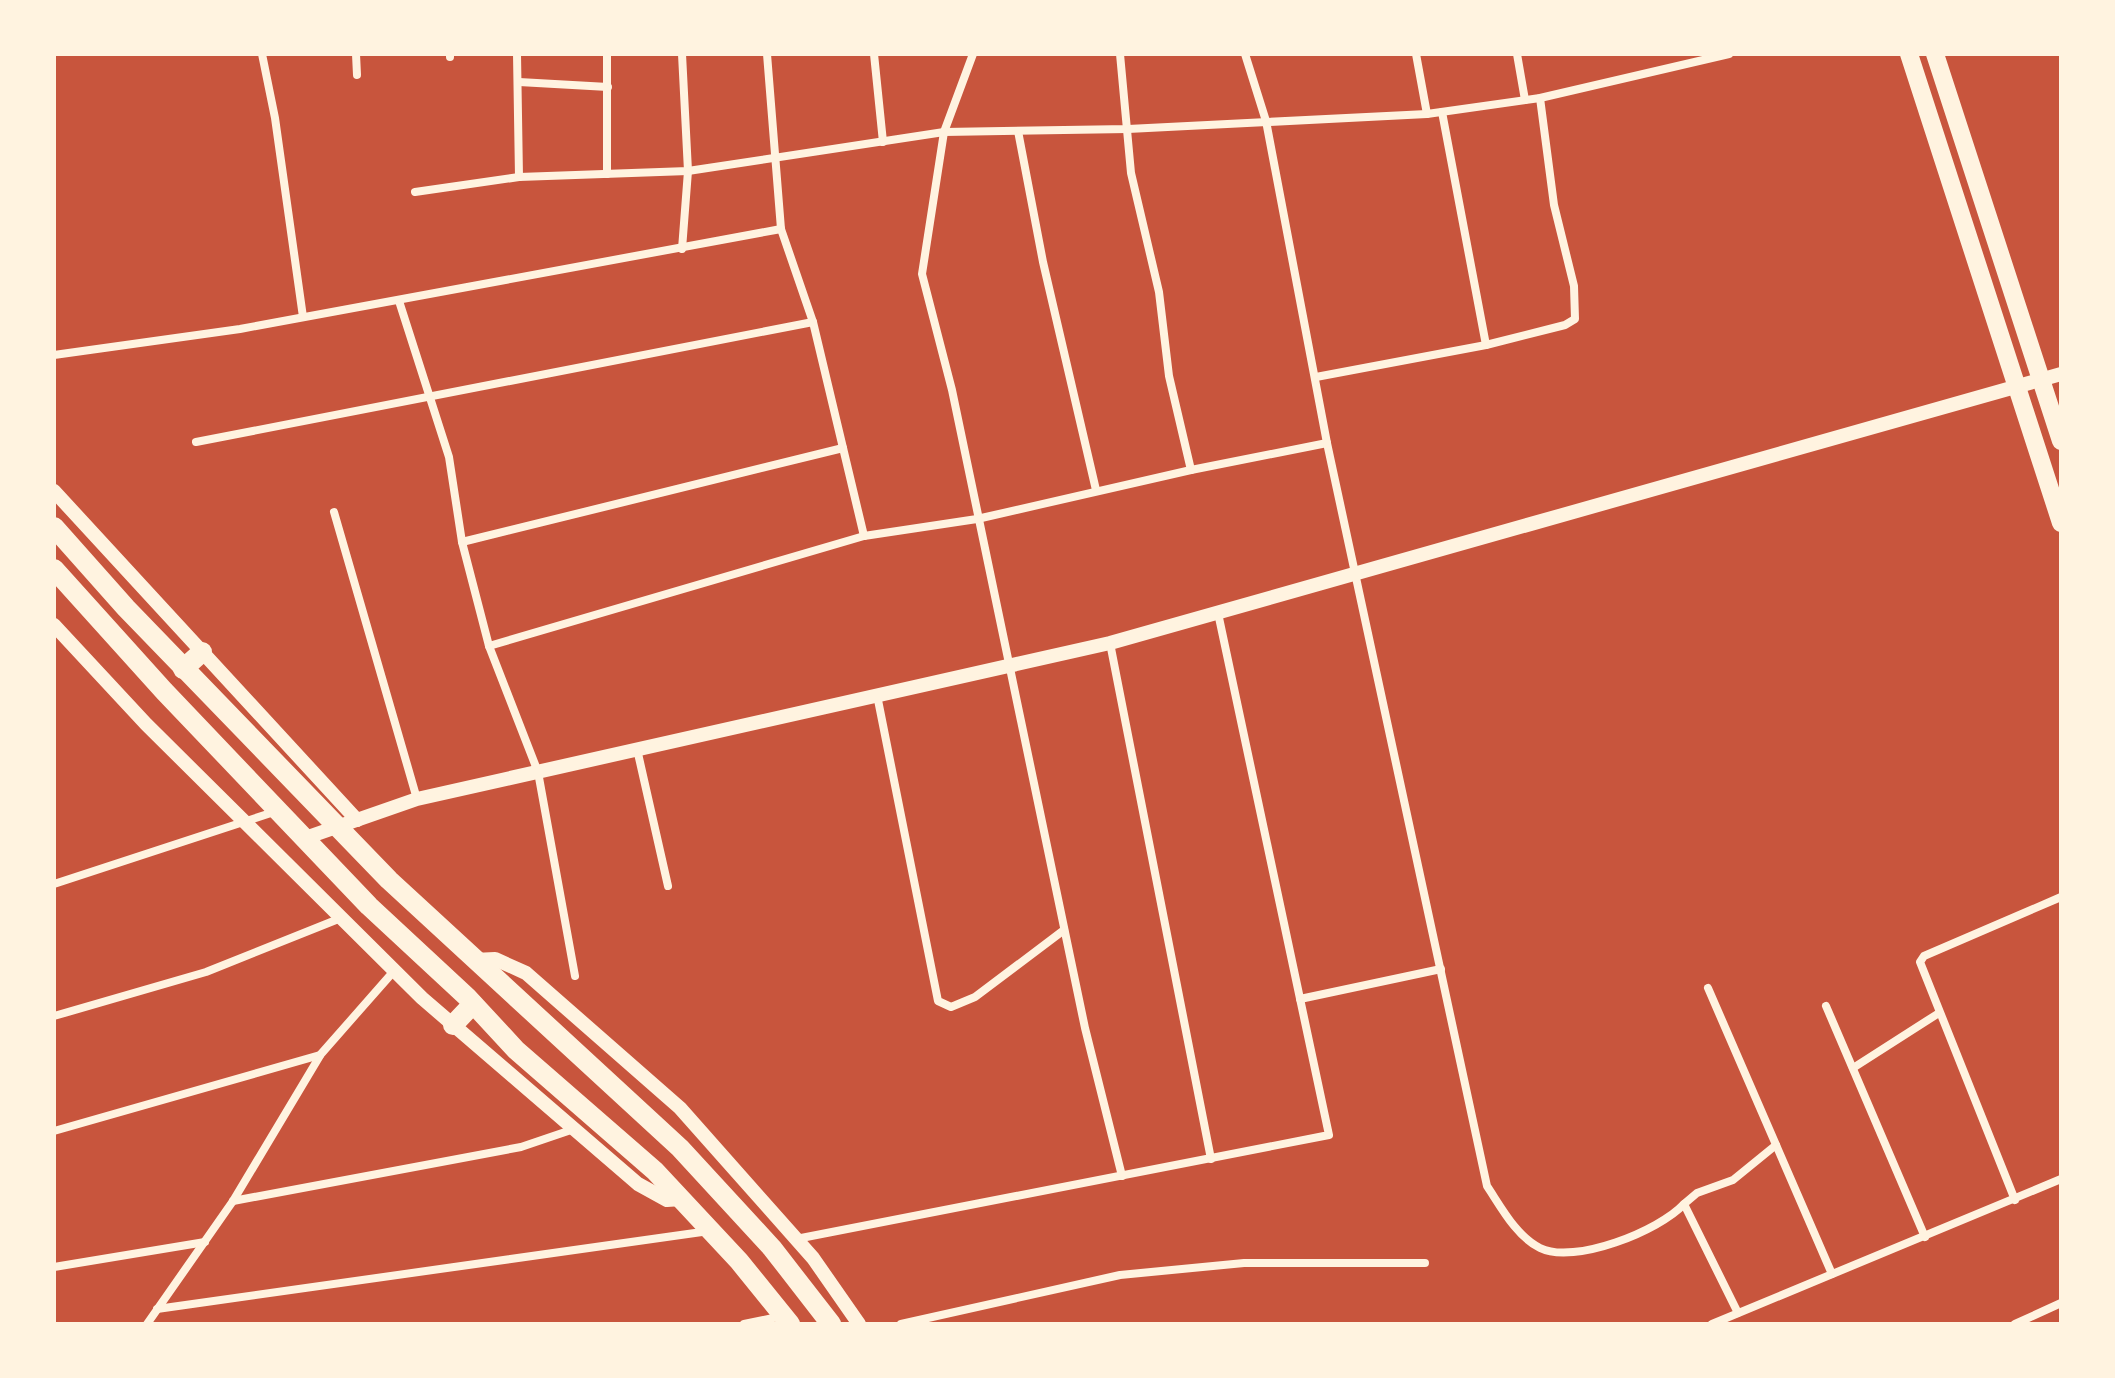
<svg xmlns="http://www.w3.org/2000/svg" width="2115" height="1378" viewBox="0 0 2115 1378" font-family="Commissioner,sans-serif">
<rect width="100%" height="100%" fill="#c8553d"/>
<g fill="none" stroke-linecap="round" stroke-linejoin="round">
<g stroke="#fff3e0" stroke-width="8">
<polyline points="262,54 275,118 303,317"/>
<polyline points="356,54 357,75"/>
<polyline points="450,54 450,57"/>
<polyline points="517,54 519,177"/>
<polyline points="767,54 781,229 813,322 864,536"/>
<polyline points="874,54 883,142"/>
<polyline points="973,54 944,132 922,274 952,390 1085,1028 1122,1176"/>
<polyline points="1120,54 1131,173 1159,292 1169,376 1191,470"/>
<path d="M 1245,54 L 1266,121 L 1327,443 L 1487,1186 C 1501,1207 1516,1236 1540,1248 C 1574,1265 1659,1231 1684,1204 L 1738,1313"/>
<polyline points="1416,54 1427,114"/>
<polyline points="1517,54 1525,100"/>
<polyline points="519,82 608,87"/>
<polyline points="1442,112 1486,345"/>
<polyline points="1018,131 1043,262 1096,490"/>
<polyline points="607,174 607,54"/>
<polyline points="415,192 519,177 688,171 944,132 1128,129 1427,114 1540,98 1729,54"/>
<polyline points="682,249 688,171 682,54"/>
<polyline points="399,301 449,457 462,542 489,646 538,772 575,976"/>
<polyline points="54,355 240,329 781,229"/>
<polyline points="1316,377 1486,345 1565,325 1575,319 1574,286 1554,205 1540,98"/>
<polyline points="196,442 813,322"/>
<polyline points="334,512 417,799"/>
<polyline points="462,542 843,448"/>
<polyline points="1110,643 1211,1159"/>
<polyline points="489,646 864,536 977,519 1191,470 1327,443"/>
<polyline points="877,695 938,1001 951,1007 975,997 1064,930"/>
<polyline points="637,749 668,886"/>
<polyline points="54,884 277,811"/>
<polyline points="1708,988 1832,1274"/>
<polyline points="1300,999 1441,969"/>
<polyline points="1826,1006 1925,1237"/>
<polyline points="54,1016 206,972 341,918"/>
<polyline points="1853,1068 1939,1013"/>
<polyline points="54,1131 320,1055"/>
<polyline points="2015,1200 1920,962 1924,956 2061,897"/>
<polyline points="233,1201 521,1147 574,1129"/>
<polyline points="1684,1204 1697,1193 1733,1180 1776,1145"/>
<polyline points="796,1239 1329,1135 1218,613"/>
<polyline points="54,1267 205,1242"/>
<polyline points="157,1309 709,1231"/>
<polyline points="147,1324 233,1201 321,1054 394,971"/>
<polyline points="744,1324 783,1316"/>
<polyline points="901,1324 1120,1275 1244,1263 1425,1263"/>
<polyline points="1712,1324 2061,1179"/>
<polyline points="2015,1324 2061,1303"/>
</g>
<g stroke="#fff3e0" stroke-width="14">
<polyline points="54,491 357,820"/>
<polyline points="54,625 146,724 422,998 638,1184 667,1200 681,1199"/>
<polyline points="305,838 417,799 1110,643 2061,374"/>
<polyline points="474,960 495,959 526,973 680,1108 813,1258 859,1324"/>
</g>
<g stroke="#fff3e0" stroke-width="18">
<polyline points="1909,54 2061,523"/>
<polyline points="1935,54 2061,441"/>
</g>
<g stroke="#fff3e0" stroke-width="20">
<polyline points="54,527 126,608 389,880 680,1148 772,1248 831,1324"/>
<polyline points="54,569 164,691 369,906 467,997 516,1050 655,1171 739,1261 790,1324"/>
<polyline points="183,669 202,652"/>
<polyline points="453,1025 473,1004"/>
</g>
</g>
<rect width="2115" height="1378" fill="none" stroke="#fff3e0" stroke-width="112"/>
</svg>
